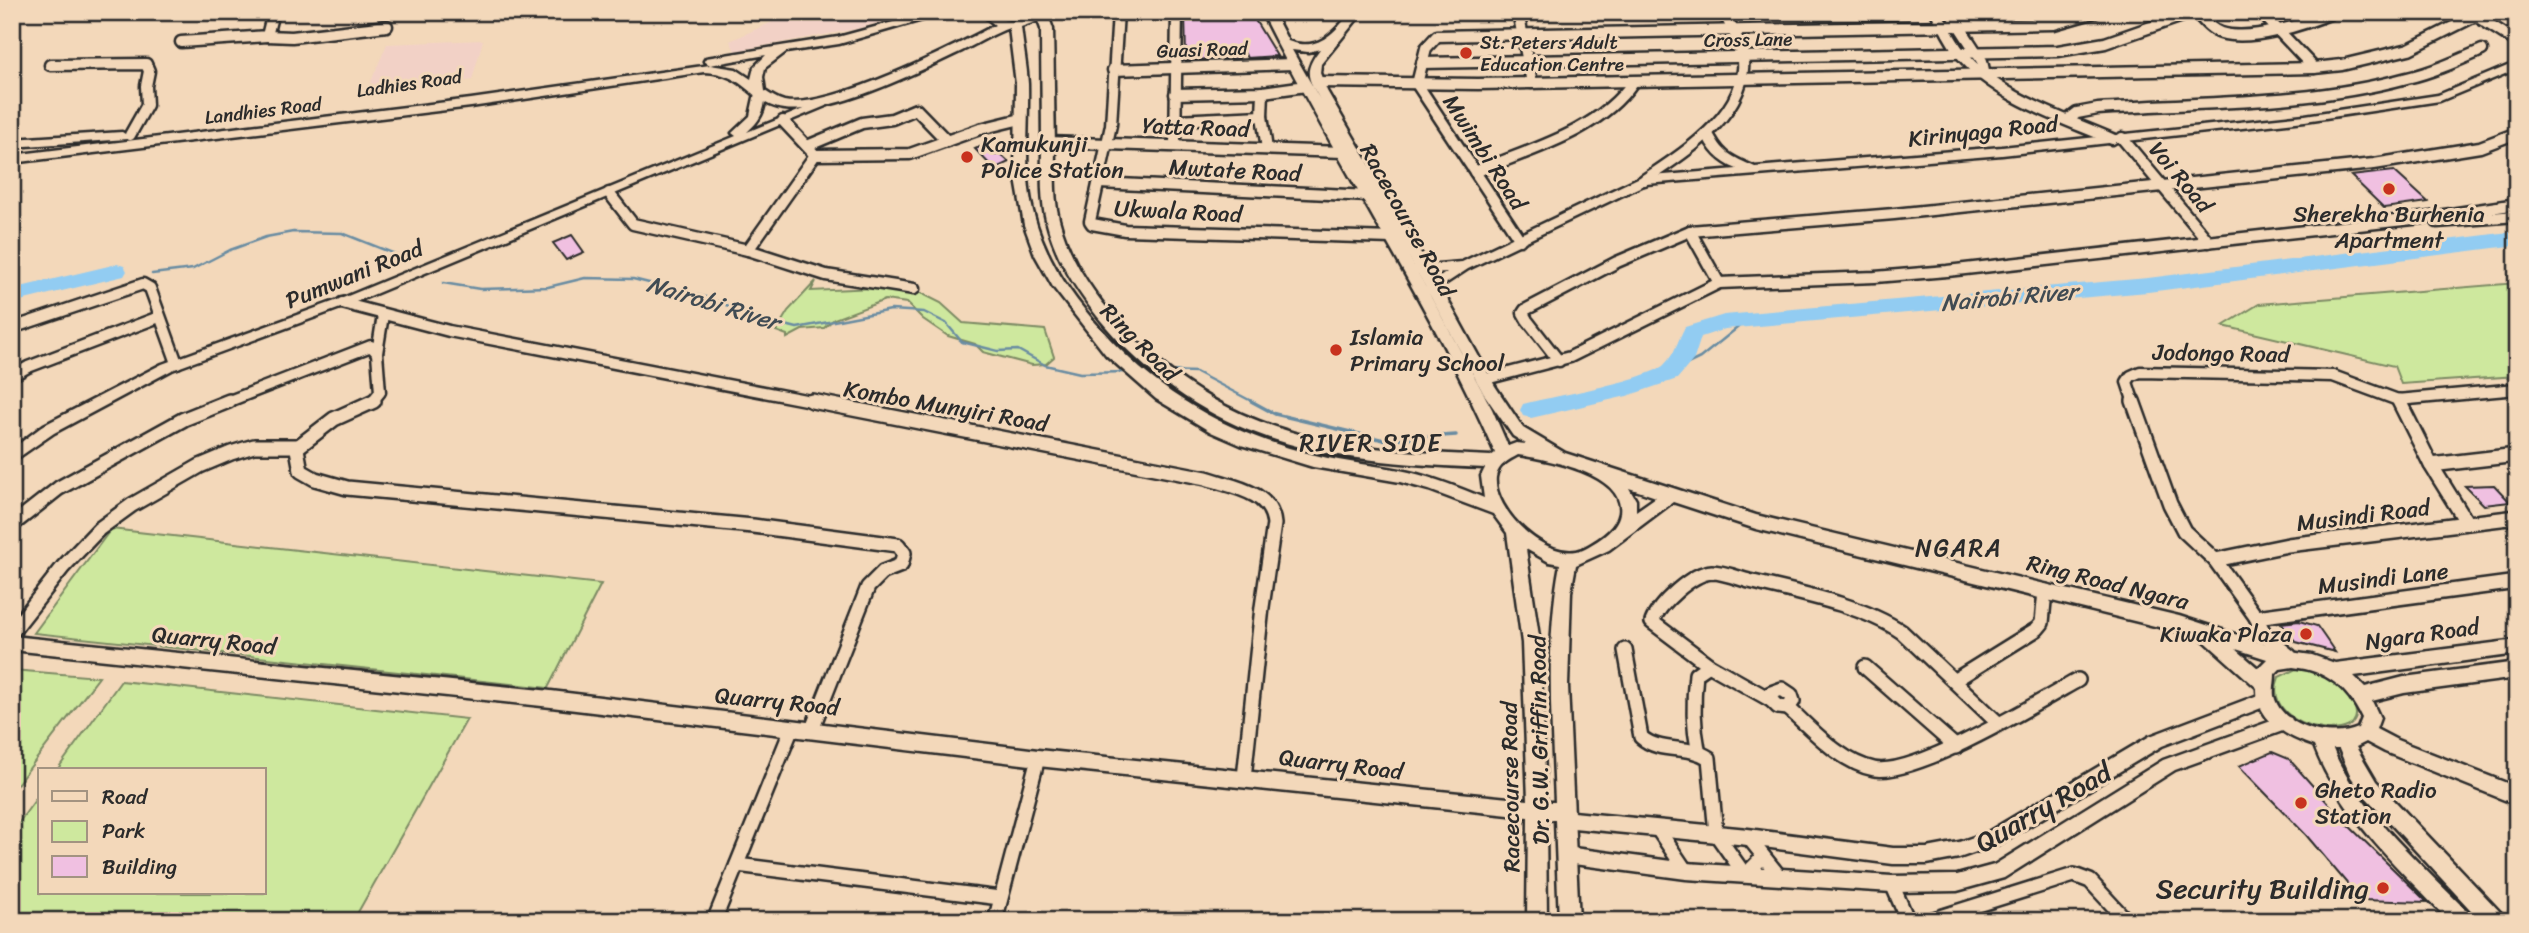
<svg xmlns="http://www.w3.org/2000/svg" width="2529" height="933" viewBox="0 0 2529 933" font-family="Sriracha,sans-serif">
<rect width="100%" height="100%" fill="#f3d8ba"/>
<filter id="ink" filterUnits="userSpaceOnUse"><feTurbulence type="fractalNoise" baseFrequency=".0143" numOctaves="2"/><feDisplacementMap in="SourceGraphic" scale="14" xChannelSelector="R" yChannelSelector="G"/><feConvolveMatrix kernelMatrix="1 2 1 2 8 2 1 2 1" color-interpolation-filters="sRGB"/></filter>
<g filter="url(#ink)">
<g fill="#f2d1c6">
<polygon points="794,12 916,12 856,29 735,51 730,41"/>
<polygon points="483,40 472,80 420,89 366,93 387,44"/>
</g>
<g fill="#cee89e" stroke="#7c8a64" stroke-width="2">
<polygon points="816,281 811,291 874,288 921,293 941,303 963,323 1045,330 1054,357 1046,364 1032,365 983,352 975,344 948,336 923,319 907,303 885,300 834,319 824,328 802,330 787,338 787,335 776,331 788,311"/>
<polygon points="2517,283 2517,376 2401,384 2394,366 2223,326 2259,304"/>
<polygon points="111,529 601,584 548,688 34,633"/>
<path d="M 2296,669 C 2314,670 2331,677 2344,691 C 2397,752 2255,736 2279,677 Z"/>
<polygon points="12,670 99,677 12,791"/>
<polygon points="121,681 467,719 353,921 12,921 12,832 40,793 40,893 264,893 264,770 57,770"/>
</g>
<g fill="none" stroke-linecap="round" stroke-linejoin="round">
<g stroke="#698ca2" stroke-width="2.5">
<polyline points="152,274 193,269 230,250 266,237 293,232 342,233 410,260"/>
<polyline points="443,283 480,289 548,287 585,278 633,279 705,297 766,320 797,328 891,310 924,312 946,323 962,342 998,351 1018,350 1045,365 1080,373 1128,372"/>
<polyline points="1167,371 1196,372 1255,403"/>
<polyline points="1669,373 1700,358 1747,320"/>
</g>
<polyline stroke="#698ca2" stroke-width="3.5" points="1251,401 1275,414 1384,440 1456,435"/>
<g fill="#92ccf2" fill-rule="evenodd">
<path d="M 2517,231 L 2517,245 L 2148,292 L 1725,329 L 1701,337 L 1694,359 L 1677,379 L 1627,396 L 1531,418 L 1523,416 L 1520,410 L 1523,404 L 1531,402 C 1557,396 1647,380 1664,365 C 1676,353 1677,341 1685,327 L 1724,315 L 2148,278 Z"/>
<polygon points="117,264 124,266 127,271 124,276 12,303 12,289"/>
</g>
</g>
<g fill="#f0c0e1" stroke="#2b2b2b" stroke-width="2">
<polygon points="1185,12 1250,12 1277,56 1247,58 1244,52 1239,58 1186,60"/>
<polygon points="985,145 995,155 999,153 1009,162 994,169 975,149"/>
<polygon points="2394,171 2428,202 2384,208 2351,176"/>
<polygon points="572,235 584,252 566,260 553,243"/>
<polygon points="2494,485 2510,502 2484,505 2465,486"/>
<polygon points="2299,621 2317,626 2335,652 2296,642 2281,623"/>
<polygon points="2272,752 2289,759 2343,820 2427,902 2361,900 2306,835 2239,766"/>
</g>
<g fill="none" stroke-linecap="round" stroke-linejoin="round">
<g stroke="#2b2b2b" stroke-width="15">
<g id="minor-far1">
<polyline points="1118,12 1111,125 1090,221 1092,224 1125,230 1392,238"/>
<polyline points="1518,12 1532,83"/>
<path d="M 1936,12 C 1944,26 1951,42 1961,54 C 1998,98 2061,117 2112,139"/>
<polyline points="1950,12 1982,61 1985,75"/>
<path d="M 2196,12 C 2203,20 2211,30 2221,33 C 2251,42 2306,24 2334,12"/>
<polyline points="2261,12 2314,68"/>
<polyline points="2470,12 2517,42"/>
<polyline points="2514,12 2517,15"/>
<polyline points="267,36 292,37 387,26"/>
<polyline points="181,42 267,36 273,12"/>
<polyline points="1422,63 2058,51 2105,43 2194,12"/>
<polyline points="50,65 146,64 149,71 146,86 147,105 130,135"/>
<polyline points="1113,70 1293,64"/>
<polyline points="1317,82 1478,84 2314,68 2342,65 2409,49 2475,16"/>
<polyline points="1263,92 1262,116 1267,149"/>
<polyline points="1175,94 1263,92 1306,86"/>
<path d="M 2069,119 L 2077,113 L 2098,109 C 2200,102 2308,105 2407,78 C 2433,72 2457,61 2482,50"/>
<polyline points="1176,120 1262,116"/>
<polyline points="783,121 815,155 910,154 980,129 1021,119"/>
<polyline points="2122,138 2209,242"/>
<polyline points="1048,142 1343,152"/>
<polyline points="807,146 862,123 892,119 916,109 947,141"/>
<polyline points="1175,146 1177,12"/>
<path d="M 1475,172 C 1529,150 1599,132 1633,82"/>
<path d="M 1644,180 C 1684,153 1748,114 1743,58 C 1741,42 1730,26 1724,12"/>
<polyline points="1099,183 1369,196"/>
<polyline points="609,193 633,224 748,250 815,155"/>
<polyline points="2437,222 2517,216"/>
<polyline points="1690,231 1719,283 1875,277 1947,271 2431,217 2517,204"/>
<polyline points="1520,240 1417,84 1426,48 1437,36 2054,24 2096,12"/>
<polyline points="748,250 826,275 914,289"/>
<polyline points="342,303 449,331 821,403"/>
<polyline points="12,328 143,284 150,288 177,363"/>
<polyline points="1559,361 1527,320 1523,313 1525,310 1617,262 1690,231 1894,214 2374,164 2480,147 2517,133"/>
<polyline points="12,376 28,367 159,317"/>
<polyline points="1482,380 1570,357 1719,283"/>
<polyline points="2398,400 2400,403"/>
<polyline points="224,403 371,346 377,353"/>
<polyline points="371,403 380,392 377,353 383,315"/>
<polyline points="2134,403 2127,382 2131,376 2140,372 2333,376 2398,400 2517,389"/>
</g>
</g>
<g stroke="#2b2b2b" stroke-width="18">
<g id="minor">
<path d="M 812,401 L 1206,478 C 1233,487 1271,491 1274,524 L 1262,607 L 1244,778"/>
<polyline points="2133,401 2170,504 2184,531 2215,560 2256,617 2266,637 2290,656"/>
<polyline points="2399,401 2431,465 2467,523"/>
<polyline points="299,446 334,419 374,401"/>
<polyline points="2431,465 2517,455"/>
<polyline points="12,525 59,488 184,419 229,401"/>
<polyline points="2215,560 2288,545 2517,517"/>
<polyline points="2256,617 2517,582"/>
<polyline points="12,632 63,567 99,529 132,505 200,466 231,453 254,446 299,446 297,449 301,471 315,479 347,488 753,526 898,545 904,553 901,565 883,572 868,587 812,729"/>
<path d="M 1625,650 L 1641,737 C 1660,754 1688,744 1709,758 L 1716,834 L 1745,875 L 1763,857"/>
<polyline points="1865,667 1956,747"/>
<polyline points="1955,680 2037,629 2042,623 2045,591"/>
<polygon points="1782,689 1791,695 1793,701 1788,708 1778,707 1771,700 1771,693"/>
<path d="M 1771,700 L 1709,665 L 1652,622 C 1659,604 1692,573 1712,572 C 1723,572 1738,578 1749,581 C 1798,593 1860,604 1902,632 L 1998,723"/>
<path d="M 1788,708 C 1813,730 1840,762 1874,769 C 1915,777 2039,702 2078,680"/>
<path d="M 1698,749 C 1693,724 1693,700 1696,674 L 1709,665"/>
<polyline points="1657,828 1686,871"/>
<polyline points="1748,837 1780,877"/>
<polyline points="737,865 1000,898"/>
<polyline points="1892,884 1908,921"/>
<polyline points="714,921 792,728"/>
<polyline points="995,921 1038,758"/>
<polyline points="1927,921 2074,875 2090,881 2127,921"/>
</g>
</g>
<g stroke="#2b2b2b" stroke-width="5">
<g id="tertiary">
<path d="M 2517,62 L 2517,69 L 2440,101 L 2305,121 L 2002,155 L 1646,184 L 1468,269 L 1427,296 L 1423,297 L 1417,293 L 1447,272 L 1413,274 L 1407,270 L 1413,266 L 1462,262 L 1640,177 L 1737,169 C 1719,162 1708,150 1701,132 L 1707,128 L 1711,129 C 1723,154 1731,156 1755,167 L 2002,147 L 2305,115 L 2438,95 Z"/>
<path d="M 760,90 L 765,93 C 766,110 760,121 747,132 L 830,98 L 838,98 L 840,100 L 346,306 L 172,370 L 54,433 L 12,462 L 12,449 L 44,425 L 162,364 L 338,300 L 736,136 L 732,133 L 750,116 L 755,93 Z"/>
<polygon points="2266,692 2272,694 2274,699 2272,704 2162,746 1999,844 1959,858 1927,864 1893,864 1748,845 1563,827 1557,825 1555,819 1557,813 1563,811 1748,829 1893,848 1927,848 1959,842 1988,832 2150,736"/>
<polygon points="2285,716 2291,718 2293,723 2291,728 2175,770 2004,878 1957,891 1892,892 1686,879 1566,863 1560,861 1557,855 1560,849 1566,847 1686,863 1892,876 1957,875 1994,865 2163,760"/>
</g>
</g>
<g stroke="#2b2b2b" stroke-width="5">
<g id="secondary">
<path d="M 930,12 L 950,12 L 839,44 L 786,52 L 765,68 L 763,77 L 765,91 C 771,95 777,99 784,101 C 829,110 953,47 995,25 L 979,12 C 995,12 998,21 1011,21 C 1025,21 1035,12 1050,12 L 1048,15 L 1053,29 C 1054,68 1054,107 1055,146 C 1055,170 1053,195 1059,219 C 1070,263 1097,299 1127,331 C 1233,442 1346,450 1491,456 L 1495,453 C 1429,301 1335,161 1261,12 L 1273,12 L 1288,41 C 1318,52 1333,34 1351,12 L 1363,12 L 1321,64 L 1320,73 L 1327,91 L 1440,286 L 1495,386 L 1523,428 L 1565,453 L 1756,515 L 2179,616 L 2290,652 L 2312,655 L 2335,663 L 2517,640 L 2517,654 L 2354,676 L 2365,687 L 2404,677 L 2517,662 L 2517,678 L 2404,693 L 2372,701 L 2380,718 L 2376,729 L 2397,740 L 2517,787 L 2517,805 L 2385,752 L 2366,742 L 2356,747 L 2376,781 L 2502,914 L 2505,921 L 2481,921 L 2362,793 L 2351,777 L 2339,749 L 2333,749 C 2356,808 2426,869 2470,914 L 2473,921 L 2449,921 C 2399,868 2340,816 2314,746 C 2287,737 2256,720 2257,688 L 2200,637 L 1756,529 L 1673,502 L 1609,550 L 1576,565 L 1571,592 L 1568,686 L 1579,921 L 1559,921 L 1555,820 L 1546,819 L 1547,921 L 1527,921 L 1528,817 L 1038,766 L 551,707 L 12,650 L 12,636 L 551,691 L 1038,750 L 1528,800 L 1522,643 L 1507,533 L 1493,514 L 1429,490 L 1400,482 L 1313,467 L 1241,445 L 1211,432 L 1156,399 L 1106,355 L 1053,287 L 1035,255 L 1024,225 L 1015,173 L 1016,84 L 1009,28 C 995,33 980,42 966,49 C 922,70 833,115 784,109 C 751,105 747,73 704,72 L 471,107 L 12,163 L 12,155 L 471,99 L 710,65 L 704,61 L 706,58 L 838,37 ZM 1038,21 L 1041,29 C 1041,68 1042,107 1042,146 C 1042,171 1040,196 1046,220 C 1057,265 1085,304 1116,338 C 1221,450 1339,462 1485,468 L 1481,476 L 1484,498 C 1460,488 1435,478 1409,472 C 1378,465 1346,463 1315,455 C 1231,435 1158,395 1101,329 C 1070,295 1044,256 1033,211 C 1023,170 1029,126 1028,84 C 1027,65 1023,46 1021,27 ZM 1320,49 C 1302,72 1308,79 1322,103 L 1292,50 L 1308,52 ZM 766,55 L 754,67 L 751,79 L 736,69 L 710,65 ZM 1397,235 L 1484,394 L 1513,436 L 1526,444 L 1516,443 L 1508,446 L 1492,409 ZM 1518,455 C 1546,459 1626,474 1620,513 C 1617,530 1597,542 1583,549 C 1549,564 1492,510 1496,477 C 1498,465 1509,460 1518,455 ZM 1629,488 L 1656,497 L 1636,511 L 1636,500 ZM 1526,549 L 1549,562 L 1560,564 C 1545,643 1552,724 1555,802 L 1546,802 L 1540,643 ZM 2236,649 L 2267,659 L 2258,668 ZM 2293,667 C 2327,671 2347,687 2362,718 L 2358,728 C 2332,740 2282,728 2274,696 C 2273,690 2275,681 2275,674 L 2280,669 Z"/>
<polygon points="122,132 128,136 127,139 12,147 12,139"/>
</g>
</g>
<use href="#minor-far1" stroke="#f3d8ba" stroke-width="10"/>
<use href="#minor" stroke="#f3d8ba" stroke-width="13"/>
<use href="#tertiary" fill="#f3d8ba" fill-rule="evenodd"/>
<use href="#secondary" fill="#f3d8ba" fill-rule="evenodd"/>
</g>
</g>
<g fill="#c8321e" stroke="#f3d8ba" stroke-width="2.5">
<circle cx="1466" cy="53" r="7"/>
<circle cx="967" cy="157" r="7"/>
<circle cx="2389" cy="189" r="7"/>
<circle cx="1336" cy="350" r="7"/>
<circle cx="2306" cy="634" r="7"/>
<circle cx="2301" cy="803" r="7"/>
<circle cx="2383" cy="888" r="7"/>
</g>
<g text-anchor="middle" stroke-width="6" stroke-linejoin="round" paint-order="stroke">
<g font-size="19" fill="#2b2b2b" stroke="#f3d8ba">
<text transform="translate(1748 39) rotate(-1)" y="7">Cross Lane</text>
<text transform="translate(1202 49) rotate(-2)" y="7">Guasi Road</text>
<text transform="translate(409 83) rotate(-8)" y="7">Ladhies Road</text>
<text transform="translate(263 110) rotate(-7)" y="7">Landhies Road</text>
</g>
<g font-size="19" fill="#2b2b2b" stroke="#f3d8ba" text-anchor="start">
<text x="1480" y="49">St. Peters Adult<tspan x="1480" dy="22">Education Centre</tspan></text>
</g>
<g font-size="23" fill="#2b2b2b" stroke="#f3d8ba">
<text transform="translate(1196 127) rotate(2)" y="8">Yatta Road</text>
<text transform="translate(1983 131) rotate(-6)" y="8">Kirinyaga Road</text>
<text transform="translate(1485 152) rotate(57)" y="8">Mwimbi Road</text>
<text transform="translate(1235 170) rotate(3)" y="8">Mwtate Road</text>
<text transform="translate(2181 177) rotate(50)" y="8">Voi Road</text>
<text transform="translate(1178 211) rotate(3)" y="8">Ukwala Road</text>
<text transform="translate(1408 220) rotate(61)" y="8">Racecourse Road</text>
<text transform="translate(354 274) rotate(-22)" y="8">Pumwani Road</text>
<text transform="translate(1140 342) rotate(45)" y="8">Ring Road</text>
<text transform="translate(2221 353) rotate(1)" y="8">Jodongo Road</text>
<text transform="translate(946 406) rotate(10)" y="8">Kombo Munyiri Road</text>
<text transform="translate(2363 515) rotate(-7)" y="8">Musindi Road</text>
<text transform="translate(2383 578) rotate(-7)" y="8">Musindi Lane</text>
<text transform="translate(2108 582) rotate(14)" y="8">Ring Road Ngara</text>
<text transform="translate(2422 634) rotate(-8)" y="8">Ngara Road</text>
<text transform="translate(214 640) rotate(6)" y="8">Quarry Road</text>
<text transform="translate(777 701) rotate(6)" y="8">Quarry Road</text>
<text transform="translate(1539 740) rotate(-91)" y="8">Dr. G.W. Griffin Road</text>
<text transform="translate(1341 764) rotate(7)" y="8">Quarry Road</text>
<text transform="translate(1510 787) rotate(-91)" y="8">Racecourse Road</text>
</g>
<g font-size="23" fill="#2b2b2b" stroke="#f3d8ba" text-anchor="start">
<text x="981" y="152">Kamukunji<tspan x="981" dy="26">Police Station</tspan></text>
<text x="2389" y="222" text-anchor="middle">Sherekha Burhenia<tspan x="2389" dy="26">Apartment</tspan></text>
<text x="1350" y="345">Islamia<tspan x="1350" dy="26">Primary School</tspan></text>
<text x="2292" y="642" text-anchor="end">Kiwaka Plaza</text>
<text x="2315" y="798">Gheto Radio<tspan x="2315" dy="26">Station</tspan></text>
</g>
<g font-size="24" font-style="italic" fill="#404b53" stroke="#f3d8ba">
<text transform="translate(2009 297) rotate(-5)" y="8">Nairobi River</text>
<text transform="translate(713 303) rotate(17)" y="8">Nairobi River</text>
</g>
<g font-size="24" letter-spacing="2" fill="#2b2b2b" stroke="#f3d8ba">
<text x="1371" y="451">RIVER SIDE</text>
<text x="1959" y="556">NGARA</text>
</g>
<g font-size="28" fill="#2b2b2b" stroke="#f3d8ba">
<text transform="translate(2043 807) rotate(-30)" y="10">Quarry Road</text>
</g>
<g font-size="28" fill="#2b2b2b" stroke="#f3d8ba" text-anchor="end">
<text x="2369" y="898">Security Building</text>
</g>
</g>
<rect width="2529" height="933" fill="none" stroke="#f3d8ba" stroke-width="42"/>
<rect x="21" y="21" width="2487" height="891" fill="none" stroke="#2b2b2b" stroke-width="2.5" filter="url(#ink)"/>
<rect x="38" y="768" width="228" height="126" fill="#f3d8ba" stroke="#a39381" stroke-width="2"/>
<rect x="52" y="791" width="35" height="10" fill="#f3d8ba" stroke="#a39381" stroke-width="2"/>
<text x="102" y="804" font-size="21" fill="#2b2b2b">Road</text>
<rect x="52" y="821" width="35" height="21" fill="#cee89e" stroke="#a39381" stroke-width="2"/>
<text x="102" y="838" font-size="21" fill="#2b2b2b">Park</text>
<rect x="52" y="856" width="35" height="21" fill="#f0c0e1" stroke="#a39381" stroke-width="2"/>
<text x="102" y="874" font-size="21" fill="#2b2b2b">Building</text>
</svg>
